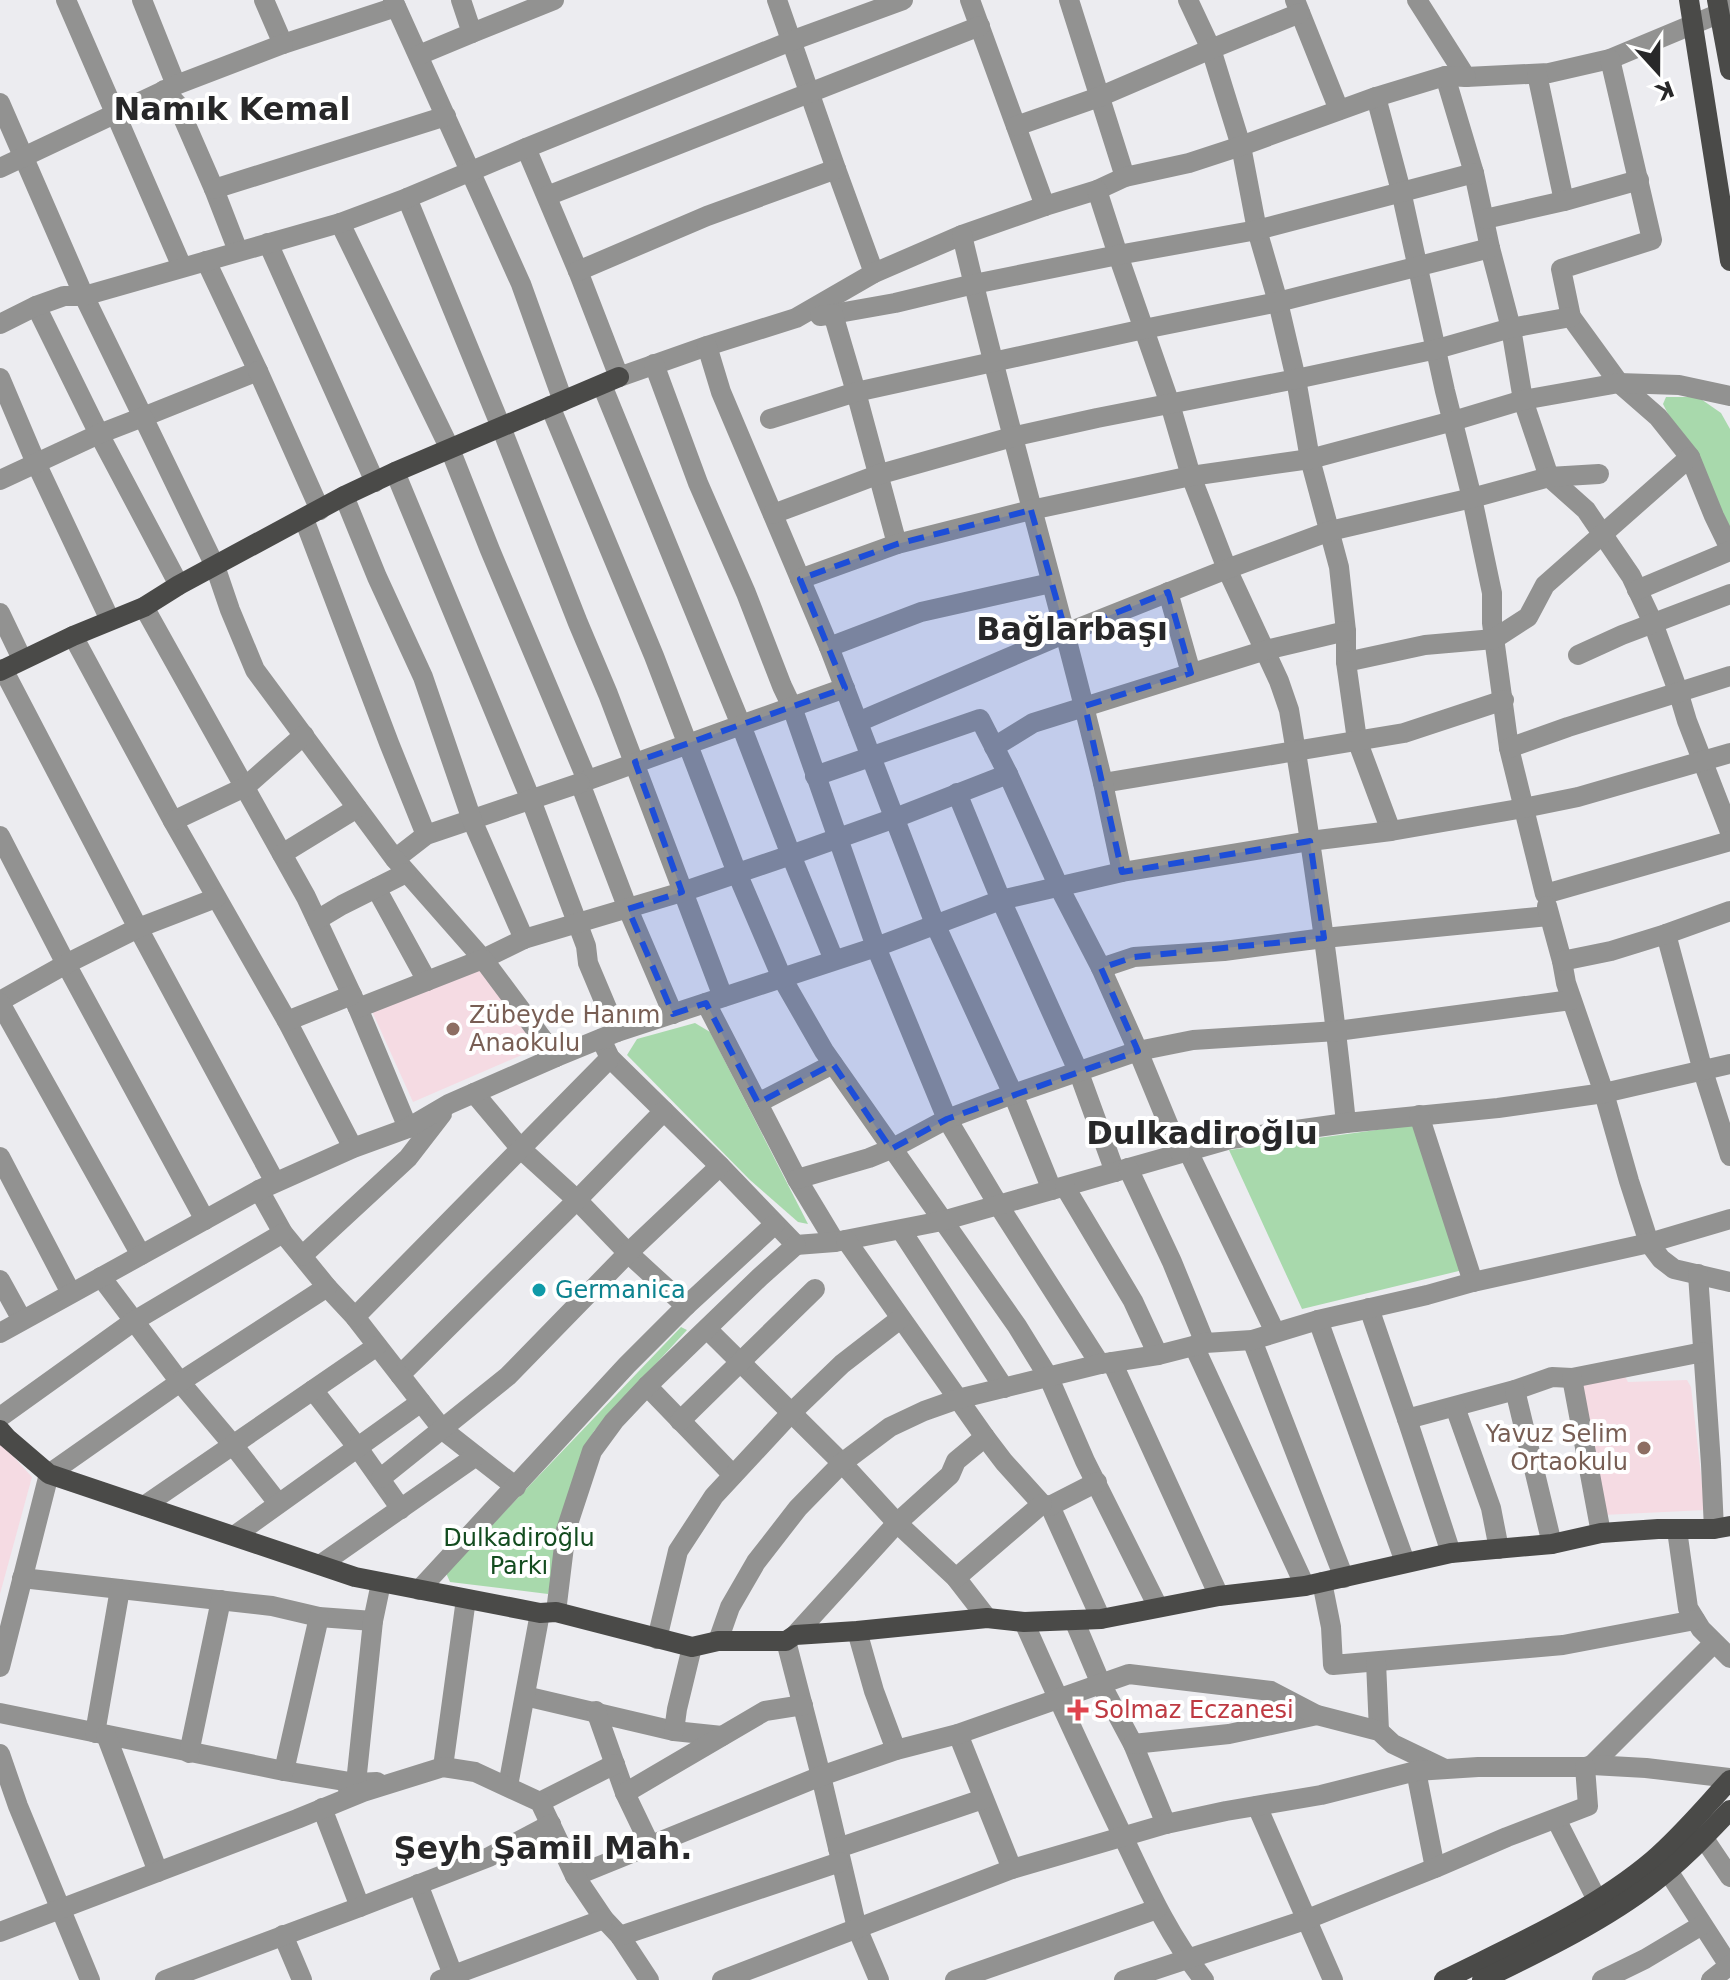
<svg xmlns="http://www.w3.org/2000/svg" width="1730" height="1980" viewBox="0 0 1730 1980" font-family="'DejaVu Sans',sans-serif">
<rect width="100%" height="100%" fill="#ececf0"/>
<g fill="#f5dbe3">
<polygon points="483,967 538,1048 413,1102 371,1009"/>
<polygon points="1622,1371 1628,1382 1687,1380 1691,1387 1705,1510 1603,1515 1575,1380"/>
<polygon points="0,1442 32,1477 0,1594"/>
</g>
<g fill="#a8d9ac">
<polygon points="1666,397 1698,397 1721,413 1730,429 1730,538 1663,404"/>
<polygon points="695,1023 710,1032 808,1224 798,1222 750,1180 627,1055 637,1039"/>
<polygon points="1413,1125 1467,1269 1302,1309 1229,1150"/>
<polygon points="681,1327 687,1330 594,1431 583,1452 548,1594 450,1582 446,1573"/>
</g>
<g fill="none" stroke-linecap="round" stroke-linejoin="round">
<g stroke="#929291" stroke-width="20">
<polyline points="66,0 182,267"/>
<polyline points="142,0 176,85"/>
<polyline points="264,0 283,44 396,7"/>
<polyline points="393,0 521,284 563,401"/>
<polyline points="777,0 836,169 874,273"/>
<polyline points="970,0 1045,206"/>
<polyline points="1069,0 1125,177"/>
<polyline points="1188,0 1211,49 1241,146 1257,230 1278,302 1296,379 1310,459 1339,567 1346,631 1346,662 1357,740 1391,831"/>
<polyline points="1295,0 1339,110"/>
<polyline points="1417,0 1466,77 1549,73 1610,59 1730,9"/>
<polyline points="472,33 554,0"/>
<polyline points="419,55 472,33 461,0"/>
<polyline points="1610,59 1652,240 1561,269 1571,317 1619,383 1658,417 1690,457 1714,516 1730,549"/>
<polyline points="1537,74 1564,201"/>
<polyline points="1445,76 1474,173 1490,248 1511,328 1523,400 1549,477 1586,510 1631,576 1653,623 1678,691 1687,721 1730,832"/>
<polyline points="164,90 177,104 214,189 238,251"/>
<polyline points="1376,97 1401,191 1445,391 1472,498 1492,593 1492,623 1509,748 1545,894 1730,841"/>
<polyline points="0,103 84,296 143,417 258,371 206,261"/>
<polyline points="1016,126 1099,97 1211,49 1300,13"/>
<polyline points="526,148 578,271 619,377 707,346 796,318 874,273 962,235 1045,206 1097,190 1125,177 1189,163 1241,146 1376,97 1445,76 1466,77"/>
<polyline points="0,168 176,85 283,44"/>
<polyline points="214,189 446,116"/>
<path d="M 1097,190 L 1118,255 L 1170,404 L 1191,476 L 1227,569 L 1279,681 L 1289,710 C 1312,847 1332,984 1346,1123"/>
<polyline points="547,196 980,26"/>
<polyline points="407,198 501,427 578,623 608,694 723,997"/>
<polyline points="1485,219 1564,201 1639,180"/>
<polyline points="340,223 450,449 490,550 587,780"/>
<path d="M 962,235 C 1005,419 1059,600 1103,783 L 1404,733 L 1504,700"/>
<polyline points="268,243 375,482"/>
<polyline points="578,271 707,216 836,169"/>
<polyline points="36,306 99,434 179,585"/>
<polyline points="833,314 895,303 974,284 1118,255 1257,230 1474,173"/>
<polyline points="820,316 833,314 856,392 897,544"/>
<polyline points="0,324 36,306 64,296 84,296 340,223 407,198 526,148 791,41 903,0"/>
<polyline points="707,346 721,392 829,647 935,924 1013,1094 1052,1190"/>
<polyline points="654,364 698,483 746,593 782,686 792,707 876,947 947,1119 999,1206 1100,1364"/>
<polyline points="258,371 320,510"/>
<polyline points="0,378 36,463 110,620"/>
<polyline points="602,385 741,725 580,783 628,909 673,1014"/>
<polyline points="550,406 654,656 737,873 782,978 824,1051 1017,1326 1049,1378 1085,1461 1158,1607"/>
<polyline points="770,419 856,392 1144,329 1278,302 1490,248"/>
<polyline points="395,472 531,800 586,946 588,963 617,1032"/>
<polyline points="0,480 99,434 143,417 215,566 230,610 255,670 395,859 426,835 580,783"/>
<polyline points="344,496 377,577 423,677 472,820 524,939"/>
<polyline points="773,514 877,475 1012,437 1097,418 1296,379 1437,349 1511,328 1571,317"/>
<polyline points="304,519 389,743 426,835"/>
<polyline points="800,579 897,544 1031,510 1191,476 1310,459 1453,421 1523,400 1619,383 1679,385 1730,396"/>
<polyline points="1637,590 1730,551"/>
<polyline points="1168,592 1191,673"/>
<polyline points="144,607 306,897 358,1008 408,1128"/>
<polyline points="0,613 22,659"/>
<polyline points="73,636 173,821 287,1021 353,1148"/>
<polyline points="829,647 921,612 1051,583"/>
<polyline points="1578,655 1622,635 1730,594"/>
<polyline points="1346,662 1425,645 1494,639 1528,617 1545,585 1690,457"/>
<polyline points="3,669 138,928 275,1182"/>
<polyline points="858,722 1066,633 1227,569 1330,531 1472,498 1549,477 1599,474"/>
<polyline points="994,747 1033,723 1266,650 1346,631"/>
<polyline points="1509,748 1568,727 1730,676"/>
<polyline points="815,776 980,719 1008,774 1058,885 1101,968 1134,957 1224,951 1324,938 1548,916"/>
<polyline points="1103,783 1122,872"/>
<polyline points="957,793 1001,900 1079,1073 1115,1172"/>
<polyline points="173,821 245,787 304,735"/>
<polyline points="0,836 66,964 205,1220"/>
<polyline points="282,854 357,808"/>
<polyline points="395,859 483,959 524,939 682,892 791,855 741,725 845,688"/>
<polyline points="376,888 427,981"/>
<polyline points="1547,906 1562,961 1566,983 1604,1093 1629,1181 1649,1243 1661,1259 1674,1269 1730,1282"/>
<polyline points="317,920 342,905 406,873"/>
<polyline points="1666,934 1703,1071 1730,1156"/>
<polyline points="834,960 791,855 895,818 1008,774"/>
<polyline points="1562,961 1611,951 1666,934 1730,911"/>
<polyline points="1101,968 1138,1051 1193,1040 1337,1031 1571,1000"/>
<polyline points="0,1001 66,964 138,928 216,898"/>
<polyline points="0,1003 141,1255"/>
<polyline points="706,1003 797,1179 835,1242"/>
<polyline points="358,1008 483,959 556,1057"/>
<polyline points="287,1021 352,995"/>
<polyline points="601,1039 610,1058 720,1166 796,1245 835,1242 942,1221 1231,1139 1346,1123 1498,1108 1604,1093 1730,1064"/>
<polyline points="474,1093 521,1149 577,1200 628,1253 686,1306"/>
<polyline points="758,1103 833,1064"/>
<polyline points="1419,1115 1473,1282"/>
<polyline points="1188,1151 1275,1332"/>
<polyline points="0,1157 71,1293"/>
<polyline points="1128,1168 1172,1262 1205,1343"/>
<polyline points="797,1179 869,1158 891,1149 947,1119 1013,1094 1138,1051 1180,1153"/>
<polyline points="1065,1187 1133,1301 1158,1355"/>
<polyline points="259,1190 283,1233 327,1287 355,1317 400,1375 577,1200 664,1111"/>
<polyline points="901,1230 1004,1388"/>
<polyline points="846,1240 985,1437 1004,1462 1042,1504 1050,1506 1101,1619"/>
<polyline points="302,1256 408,1158 442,1114"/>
<polyline points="1698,1274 1711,1464 1714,1529"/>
<polyline points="101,1277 180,1382 233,1445 278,1503"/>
<polyline points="0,1280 22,1320"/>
<polyline points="1369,1308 1407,1419 1515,1390 1552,1377 1572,1378 1703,1352"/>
<polyline points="355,1317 610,1058"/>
<polyline points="1318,1320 1405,1562"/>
<polyline points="707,1329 842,1463 897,1523 956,1578 987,1618"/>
<polyline points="0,1333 259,1190 353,1148 408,1128 449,1104 556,1057 617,1032 876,947 1001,900 1122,872 1310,841 1391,831 1524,808 1578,797 1730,753"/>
<polyline points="1252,1340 1344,1578"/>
<polyline points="1194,1346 1305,1586"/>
<polyline points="1112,1362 1219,1596"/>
<polyline points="1572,1378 1601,1533"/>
<polyline points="647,1386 733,1475"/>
<polyline points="313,1390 358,1448 401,1509"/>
<polyline points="1515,1390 1552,1544"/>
<polyline points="421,1402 443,1430 516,1487"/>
<polyline points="1455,1407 1491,1508 1499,1549"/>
<polyline points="0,1417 134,1321 283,1233"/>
<polyline points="1407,1419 1451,1553"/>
<polyline points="680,1421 815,1289"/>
<polyline points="381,1478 508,1376 628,1253 720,1166"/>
<polyline points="144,1506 377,1346"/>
<polyline points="1050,1506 1097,1482"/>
<polyline points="1677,1530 1688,1608 1701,1629 1730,1658"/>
<polyline points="234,1536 421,1402 400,1375"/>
<polyline points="320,1565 476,1456"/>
<polyline points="22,1578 272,1606 319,1617 373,1621"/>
<polyline points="956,1578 1042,1504"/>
<polyline points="1322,1582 1331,1627 1333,1665 1563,1645 1695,1620"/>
<polyline points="419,1590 627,1365 686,1306 775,1224"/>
<polyline points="556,1612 566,1530 592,1451 614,1421 647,1386 760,1277 796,1245"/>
<polyline points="1074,1620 1101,1684 1133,1744 1166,1824"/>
<path d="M 1024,1622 C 1054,1690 1085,1757 1117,1824 C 1143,1878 1166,1933 1204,1980"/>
<polyline points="857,1631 874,1691 896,1750"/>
<polyline points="795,1635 897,1523 950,1475 956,1461 985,1437"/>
<polyline points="657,1639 678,1551 714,1496 791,1413 842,1364 900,1319"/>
<polyline points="718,1641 730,1607 756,1562 798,1508 842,1463 890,1427 924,1411 958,1399 1100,1364 1158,1355 1205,1343 1252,1340 1318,1320 1427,1295 1473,1282 1649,1243 1730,1219"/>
<polyline points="786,1641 821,1776 857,1928 879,1980"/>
<polyline points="1376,1662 1379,1731"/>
<polyline points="0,1667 49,1474 180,1382 327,1287"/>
<polyline points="525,1696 674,1731 722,1736"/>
<polyline points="596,1711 625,1793 650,1845"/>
<polyline points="0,1713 284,1771 356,1783 377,1782"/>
<polyline points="674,1731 677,1709 692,1647"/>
<polyline points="95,1733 120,1589"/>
<polyline points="958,1734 1012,1869"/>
<polyline points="106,1735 158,1872"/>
<polyline points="1133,1744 1229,1734 1317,1715"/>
<polyline points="189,1753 221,1600"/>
<polyline points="0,1754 18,1806 90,1980"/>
<polyline points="1592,1765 1714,1643"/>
<polyline points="443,1767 466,1599"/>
<polyline points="284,1771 319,1617"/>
<polyline points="1416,1771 1435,1868"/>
<polyline points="508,1786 540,1613"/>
<polyline points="348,1789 356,1783 373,1621 381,1583"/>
<polyline points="625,1793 765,1711 803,1705"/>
<polyline points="540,1802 615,1764"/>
<polyline points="1257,1806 1333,1980"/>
<polyline points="322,1808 360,1907"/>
<polyline points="1556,1819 1597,1900"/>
<polyline points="1703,1837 1730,1877"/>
<polyline points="838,1848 983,1799"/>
<polyline points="1668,1871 1730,1967"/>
<polyline points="575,1876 821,1776 896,1750 958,1734 1129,1674 1271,1691 1317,1715 1379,1731 1393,1744 1443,1768"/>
<polyline points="418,1884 455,1980"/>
<polyline points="0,1932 297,1819 363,1792 443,1767 475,1772 540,1802 575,1876 604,1919 620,1936 649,1980"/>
<polyline points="283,1935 302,1980"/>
<polyline points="620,1936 840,1862"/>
<polyline points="165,1980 360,1907 489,1857 551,1824"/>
<polyline points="440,1980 604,1919"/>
<polyline points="722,1980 1012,1869 1166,1824 1226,1811 1321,1795 1416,1771 1478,1767 1585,1767 1592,1765 1646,1768 1730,1778"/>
<polyline points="955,1980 1157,1909"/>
<polyline points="1124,1980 1305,1920 1435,1868 1507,1837 1588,1806 1585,1767"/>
<polyline points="1602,1980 1645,1959 1702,1925"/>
<polyline points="1711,1980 1730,1965"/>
</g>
<g stroke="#4a4a48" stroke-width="20">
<polyline points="1689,0 1730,261"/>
<polyline points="1717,0 1730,70"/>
<polyline points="0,671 73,636 144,607 179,585 344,496 395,472 619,377"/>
<polyline points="0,1430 7,1438 49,1474 355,1577 540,1613 556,1612 692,1647 718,1641 786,1641 795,1635 857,1631 987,1618 1024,1622 1101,1619 1219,1596 1305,1586 1451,1553 1552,1544 1601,1533 1658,1529 1714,1529 1730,1526"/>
<path d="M 1444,1980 C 1514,1945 1593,1911 1653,1860 C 1681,1836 1705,1807 1730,1780"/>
<path d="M 1482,1980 C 1539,1952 1604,1921 1654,1882 C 1682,1861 1706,1835 1730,1810"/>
</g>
</g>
<path fill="#1d4ed8" fill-opacity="0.2" stroke="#1d4ed8" stroke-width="6" stroke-dasharray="16 10" stroke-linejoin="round" d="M 1031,510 L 1066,633 L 1168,592 L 1191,673 L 1085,706 L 1122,872 L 1310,841 L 1324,938 L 1134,957 L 1101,968 L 1138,1051 L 947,1119 L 891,1149 L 833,1064 L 758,1103 L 706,1003 L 673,1014 L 628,909 L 682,892 L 635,762 L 845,688 L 800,579 L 897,544 Z"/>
<g fill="#8d6e63" stroke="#fff" stroke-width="3">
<circle cx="453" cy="1029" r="8"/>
<circle cx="1644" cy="1448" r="8"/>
</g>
<circle fill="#0f9aa8" stroke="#fff" stroke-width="3" cx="539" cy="1290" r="8"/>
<path fill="#e0444e" stroke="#fff" stroke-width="3" d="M1074 1698h8v8h8v8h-8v8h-8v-8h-8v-8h8z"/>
<g text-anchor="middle" stroke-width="8" stroke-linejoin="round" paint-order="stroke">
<g font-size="24" fill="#785e54" stroke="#fff" text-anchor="start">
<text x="469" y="1023">Zübeyde Hanım<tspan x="469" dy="28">Anaokulu</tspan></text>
<text x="1628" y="1442" text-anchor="end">Yavuz Selim<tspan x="1628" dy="28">Ortaokulu</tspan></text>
</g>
<g font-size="24" fill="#0d838f" stroke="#fff" text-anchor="start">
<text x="555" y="1298">Germanica</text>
</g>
<g font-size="24" fill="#134c1f" stroke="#fff">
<text x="519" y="1546">Dulkadiroğlu<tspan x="519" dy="28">Parkı</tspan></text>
</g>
<g font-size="24" fill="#be3a42" stroke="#fff" text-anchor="start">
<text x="1094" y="1718">Solmaz Eczanesi</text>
</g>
<g font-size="32" font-weight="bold" fill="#282829" stroke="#fff">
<text x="232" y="120">Namık Kemal</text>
<text x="1072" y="640">Bağlarbaşı</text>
<text x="1202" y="1144">Dulkadiroğlu</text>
<text x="543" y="1859">Şeyh Şamil Mah.</text>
</g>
</g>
<g transform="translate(1658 72) rotate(159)" stroke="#ffffff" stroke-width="6" paint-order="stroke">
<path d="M0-6L14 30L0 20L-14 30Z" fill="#282829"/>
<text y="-12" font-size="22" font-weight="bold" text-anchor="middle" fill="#282829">K</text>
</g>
</svg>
